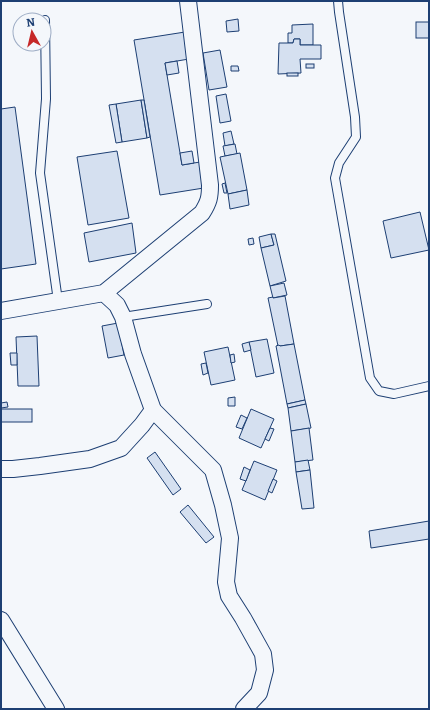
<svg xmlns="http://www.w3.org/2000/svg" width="430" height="710" viewBox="0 0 430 710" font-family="Bitter,serif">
<rect width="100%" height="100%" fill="#f4f7fb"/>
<g fill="#d5e0f0" stroke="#1d3f73">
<polygon points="238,19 239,31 227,32 226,21"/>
<rect x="416" y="22" width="13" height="16"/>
<polygon points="313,24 313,45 300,45 300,39 294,39 293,43 288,43 288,33 292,33 292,25"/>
<polygon points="185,32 189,59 165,63 182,165 206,161 210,187 160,195 134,40"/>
<polygon points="294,39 300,39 300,45 321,45 321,59 300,59 301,73 278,74 279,43 293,43"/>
<polygon points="220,50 227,87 209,90 203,53"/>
<polygon points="177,61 179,73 167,75 165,63"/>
<rect x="306" y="64" width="8" height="4"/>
<polygon points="231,66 238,66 239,71 231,71"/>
<rect x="287" y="73" width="11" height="3"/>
<polygon points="226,94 231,121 220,123 216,96"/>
<polygon points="141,100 147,138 122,142 116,104"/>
<polygon points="141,100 144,100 150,137 147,138"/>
<polygon points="116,104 122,142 116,143 109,105"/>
<polygon points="15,107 36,264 1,269 1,109"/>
<polygon points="231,131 234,144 225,146 223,133"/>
<polygon points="235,144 237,154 225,156 223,146"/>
<polygon points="117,151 129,218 88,225 77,157"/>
<polygon points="192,151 194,163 182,165 180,153"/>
<polygon points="240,153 247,190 228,194 220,157"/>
<polygon points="225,183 227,193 224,193 222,184"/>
<polygon points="247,190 249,205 230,209 228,194"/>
<polygon points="420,212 429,250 391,258 383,221"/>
<polygon points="132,223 136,253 89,262 84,233"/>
<polygon points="271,234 274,245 261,248 259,237"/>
<polygon points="271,234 275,234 286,281 270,286 261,248 274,245"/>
<polygon points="253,238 254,244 249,245 248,239"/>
<polygon points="284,283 287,295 273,298 270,286"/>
<polygon points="285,296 294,344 280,346 279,345 278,346 268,298 273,297 273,298"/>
<polygon points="118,323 124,355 108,358 102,326"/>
<polygon points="37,336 39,386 18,386 16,337"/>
<polygon points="267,339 274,373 256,377 249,342"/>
<polygon points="249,342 251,350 244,352 242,344"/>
<polygon points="294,344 305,400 287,404 276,346 279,345 280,346"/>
<polygon points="228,347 235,380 211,385 204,352"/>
<polygon points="10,353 17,353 17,365 11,365"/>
<polygon points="234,354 235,362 231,363 230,355"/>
<polygon points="206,363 208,373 203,375 201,364"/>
<polygon points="235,397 235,406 228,406 228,398"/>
<polygon points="305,400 306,404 288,408 287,404"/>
<polygon points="7,402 8,407 1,408 1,403"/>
<polygon points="306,404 311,428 291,431 288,408"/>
<rect x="1" y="409" width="31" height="13"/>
<polygon points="251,409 274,419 261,448 239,438"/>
<polygon points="241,415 247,418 242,429 236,427"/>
<polygon points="270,428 274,429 269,441 265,439"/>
<polygon points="309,428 313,460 295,462 291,431"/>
<polygon points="155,452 181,489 173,495 147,458"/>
<polygon points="308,460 310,470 296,472 295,462"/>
<polygon points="254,461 277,470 265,500 242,490"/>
<polygon points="244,467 250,470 246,481 240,479"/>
<polygon points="310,470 314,508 302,509 296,472"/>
<polygon points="273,479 277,481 272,493 268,491"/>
<polygon points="188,505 214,537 206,543 180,512"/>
<polygon points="429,521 429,539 371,548 369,531"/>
</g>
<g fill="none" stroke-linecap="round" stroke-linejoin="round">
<g stroke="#1d3f73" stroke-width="10">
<g id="lane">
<polyline points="338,1 339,12 355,117 356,137 339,163 335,178 370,378 379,391 394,394 429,386"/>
<polyline points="45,20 46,99 40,173 58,301"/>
<polyline points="123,317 207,304"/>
</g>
</g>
<g stroke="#1d3f73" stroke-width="18">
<g id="street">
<polyline points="104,293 117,305 123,317 133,354 153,410 213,470 223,505 230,538 226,582 229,596 243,618 263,654 265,670 259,693 244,709"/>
<path d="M 1,311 L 104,293 L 202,213 C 209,202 210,197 210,185 L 188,1"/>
<polyline points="1,469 13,469 40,466 90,459 121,448 142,425 153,410"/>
<polyline points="1,620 56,709"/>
</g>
</g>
<use href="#lane" stroke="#f4f7fb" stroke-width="8"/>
<use href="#street" stroke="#f4f7fb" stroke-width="16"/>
</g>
<rect width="430" height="710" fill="none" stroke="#1d3f73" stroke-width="4"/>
<g transform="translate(32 32) rotate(352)"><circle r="19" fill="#f4f7fb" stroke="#9eadc5"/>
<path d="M0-3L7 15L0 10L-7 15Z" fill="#c62828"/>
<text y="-6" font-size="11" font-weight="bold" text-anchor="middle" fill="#1d3f73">N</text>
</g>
</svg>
